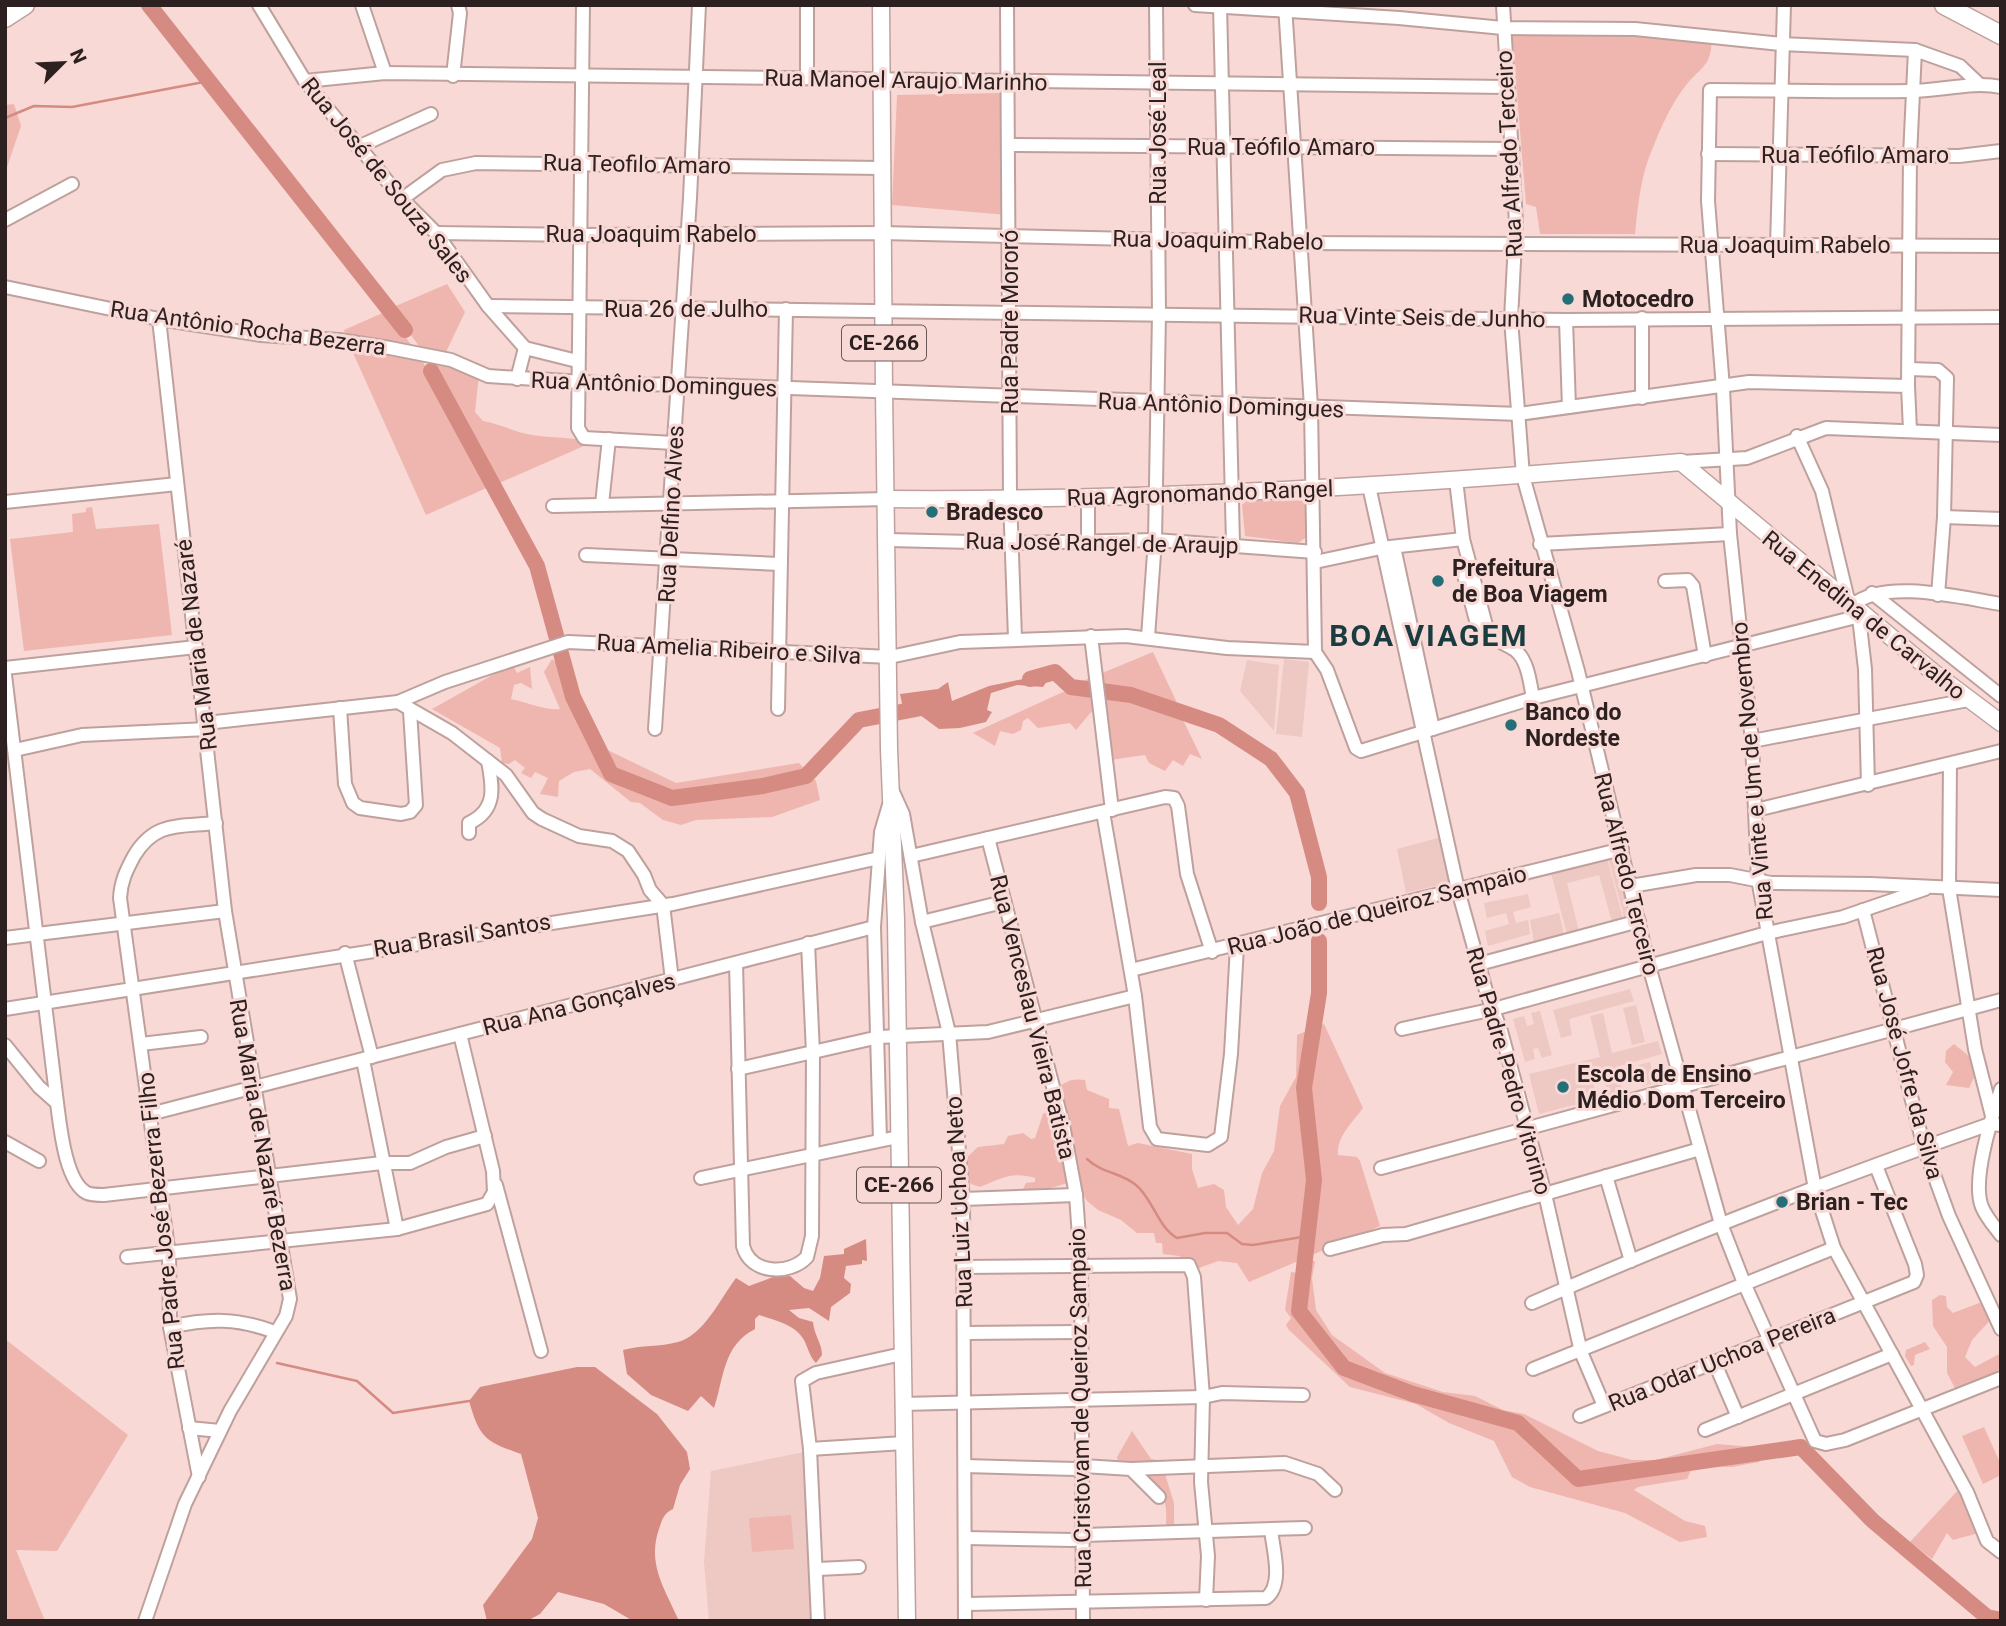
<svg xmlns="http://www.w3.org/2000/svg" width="2006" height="1626" viewBox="0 0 2006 1626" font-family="Roboto,sans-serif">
<rect width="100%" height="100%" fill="#f8d9d5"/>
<g fill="#eec9c3">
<polygon points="1284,659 1309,662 1302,737 1276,734"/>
<polygon points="1247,660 1279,665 1274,731 1240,691"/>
<polygon points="1441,837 1452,882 1406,893 1397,849"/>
<polygon points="1616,856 1632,918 1625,920 1608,858"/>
<polygon points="1607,858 1623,919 1612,922 1599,875 1567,883 1579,931 1567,934 1551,873"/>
<polygon points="1528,894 1531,907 1513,912 1516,923 1528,920 1530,934 1488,946 1485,931 1509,924 1506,913 1487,918 1484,903"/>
<polygon points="1559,913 1564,935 1534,942 1530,920"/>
<polygon points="1630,989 1634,1001 1569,1019 1572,1035 1561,1038 1553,1010"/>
<polygon points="1636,1005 1645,1042 1632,1045 1623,1008"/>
<polygon points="1540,1011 1552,1055 1542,1058 1538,1048 1533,1049 1535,1059 1525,1062 1513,1019 1524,1016 1527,1026 1534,1024 1531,1013"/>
<polygon points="1603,1013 1612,1053 1658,1041 1662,1054 1616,1067 1624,1095 1610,1099 1602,1071 1591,1074 1597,1099 1539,1114 1529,1074 1600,1057 1590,1016"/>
<polygon points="1650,1062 1655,1083 1643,1086 1638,1065"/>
<polygon points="804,1452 814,1621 709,1621 704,1562 711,1471"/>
</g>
<g fill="#efb6af">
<path d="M 1634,32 L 1712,39 C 1711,69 1699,67 1684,88 C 1672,103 1661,127 1654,145 C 1641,173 1638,204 1635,234 L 1540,234 L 1536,207 L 1526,204 L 1512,34 L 1575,36 Z"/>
<polygon points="1003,93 1007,215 892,205 897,95"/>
<polygon points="14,104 21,126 5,173 5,105"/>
<polygon points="447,284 465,312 446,352 419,346 391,308"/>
<polygon points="387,311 412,346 346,339 344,330"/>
<polygon points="349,344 419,355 491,486 426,515"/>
<path d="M 425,358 L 479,374 L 475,412 L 483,421 C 500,424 515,432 532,435 C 552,438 572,437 593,442 L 497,484 Z"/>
<polygon points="1251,497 1304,501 1310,535 1298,543 1245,536 1242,505"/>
<polygon points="92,507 96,529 159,524 172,635 24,651 10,539 73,532 72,514 86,512 86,508"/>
<polygon points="1153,652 1179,707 1136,692 1078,683"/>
<path d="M 552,659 L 571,673 L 597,745 L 676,783 L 799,763 L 816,781 L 820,800 L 772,817 L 696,820 L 681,825 L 663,820 L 640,803 L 631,802 L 590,769 L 574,772 L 559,781 L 558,797 L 540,794 L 548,778 L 535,772 L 531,778 L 521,773 L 525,768 L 515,760 L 509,764 L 502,763 L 500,748 L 432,709 L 512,664 L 517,673 L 530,667 L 532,689 L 521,683 L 514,685 L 511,699 C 526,702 547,711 560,709 L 544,672 Z"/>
<polygon points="1063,692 1098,696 1092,711 1076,730 1070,723 1038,728 1028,718 1023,721 1021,730 1013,734 1000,731 995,746 973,733"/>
<polygon points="1106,695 1131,699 1182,718 1202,759 1190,754 1183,766 1173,760 1165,771 1149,763 1145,755 1110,760"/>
<path d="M 1324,1024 L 1363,1108 C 1353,1122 1336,1137 1338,1155 L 1357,1157 L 1360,1161 L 1380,1226 L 1249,1282 L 1237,1263 L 1218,1261 L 1199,1268 L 1179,1256 L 1163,1254 L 1162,1243 L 1156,1243 L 1154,1233 L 1137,1233 L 1121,1220 L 1098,1210 L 1087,1201 L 1079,1187 L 1056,1089 C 1066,1081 1072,1078 1085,1080 L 1087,1090 L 1109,1099 L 1109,1108 L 1119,1109 L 1128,1146 L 1138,1143 L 1192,1154 L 1192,1169 L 1198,1188 L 1214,1184 L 1224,1190 L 1226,1207 L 1238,1225 L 1253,1209 L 1262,1173 L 1274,1151 L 1280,1106 L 1296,1077 L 1297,1035 Z"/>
<polygon points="1954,1044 1970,1057 1977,1071 1969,1088 1946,1085 1953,1072 1945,1062 1946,1051"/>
<path d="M 1051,1110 L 1057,1112 L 1071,1182 L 1030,1194 L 1023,1189 L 1026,1183 L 1035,1182 L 1035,1178 C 1013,1171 1000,1179 980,1187 L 971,1184 L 962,1162 L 978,1147 L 1004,1144 L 1008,1136 L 1023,1133 L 1031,1139 L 1035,1138 L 1043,1114 Z"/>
<polygon points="1311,1259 1315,1262 1312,1278 1316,1310 1332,1335 1385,1373 1443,1392 1475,1396 1503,1410 1524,1414 1598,1451 1632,1460 1656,1460 1717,1444 1753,1447 1762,1456 1759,1462 1732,1467 1698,1466 1691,1470 1687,1479 1638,1487 1634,1490 1685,1521 1705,1526 1707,1537 1680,1542 1625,1513 1530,1487 1512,1477 1494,1441 1449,1423 1416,1404 1350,1387 1289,1330 1286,1325 1291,1318 1285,1310 1291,1272 1298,1273"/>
<polygon points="1940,1295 1946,1296 1947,1307 1953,1313 1979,1303 1988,1305 1993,1317 1972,1340 1965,1357 1975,1367 2001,1353 2001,1367 1992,1376 1957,1392 1947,1373 1947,1347 1933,1326 1932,1300"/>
<polygon points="5,1339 128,1435 57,1551 16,1550 45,1621 5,1621"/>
<polygon points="1925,1342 1930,1349 1915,1355 1914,1365 1911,1366 1905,1356 1906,1350"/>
<polygon points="1984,1427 2001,1465 2001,1475 1983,1484 1962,1436"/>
<path d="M 1132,1431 L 1151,1459 L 1170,1462 L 1164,1471 L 1174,1503 L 1174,1526 L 1166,1525 C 1168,1493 1160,1489 1138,1468 L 1119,1467 L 1117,1457 Z"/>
<polygon points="1960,1488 1979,1533 1953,1540 1947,1533 1932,1559 1910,1542"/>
<polygon points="791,1515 794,1549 752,1552 749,1518"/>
</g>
<g fill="#d68b82">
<polygon points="1058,672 1073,684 1049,678 1043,687 1017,685 991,693 987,710 992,712 986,722 960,728 939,729 920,715 922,700 903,708 900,694 938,689 948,682 952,701 989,686"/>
<path d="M 866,1239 L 867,1261 L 862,1260 L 862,1264 L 846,1266 L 844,1278 L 851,1284 L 850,1293 L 831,1307 L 829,1321 L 809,1308 L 789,1310 L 799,1318 L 813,1322 C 814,1335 822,1343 822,1355 L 816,1363 C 808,1355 808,1345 802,1337 C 793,1324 774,1320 759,1315 L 755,1319 L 755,1329 C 723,1345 724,1378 714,1408 L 701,1396 L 688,1411 L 651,1395 L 627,1374 L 623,1350 C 641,1345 660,1347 678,1342 C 703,1336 721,1298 736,1278 L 749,1286 L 773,1277 L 790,1276 L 804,1288 L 813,1291 L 820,1278 L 824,1256 L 844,1254 L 844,1249 Z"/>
<path d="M 577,1367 L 595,1367 L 657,1414 L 687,1452 L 690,1469 L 680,1485 L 673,1509 C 665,1513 663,1517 660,1526 C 646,1563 664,1587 679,1621 L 633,1621 L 604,1604 L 558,1592 L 540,1614 L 527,1621 L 487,1621 L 483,1605 L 532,1539 L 538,1518 L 521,1454 C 484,1441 480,1438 469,1401 L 480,1387 Z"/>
</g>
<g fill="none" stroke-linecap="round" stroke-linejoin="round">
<g stroke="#d68b82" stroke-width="2.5">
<polyline points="5,118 34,106 72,107 209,81"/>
<path d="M 1087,1159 C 1103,1174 1120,1172 1136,1185 C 1153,1199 1157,1226 1177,1238 L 1205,1233 L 1227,1233 L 1242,1244 L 1253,1245 L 1308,1236"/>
<polyline points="277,1363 357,1381 393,1413 469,1401"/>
</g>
<g stroke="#d68b82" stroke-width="16">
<polyline points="149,5 405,330"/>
<polyline points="431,371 537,566 573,697 611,774 672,798 763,786 806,776 859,720 942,704"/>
<polyline points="1030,679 1055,672 1071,687 1131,695 1219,725 1271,759 1297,793 1319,877 1319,903"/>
<polyline points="1319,941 1319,993 1304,1088 1314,1180 1299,1311 1344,1368 1413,1394 1518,1423 1578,1479 1801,1447 1873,1521 1987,1617 2001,1620"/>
</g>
<g stroke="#bea19d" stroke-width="16">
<g id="minor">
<polyline points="259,5 305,81 402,199 436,233 488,306 525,348"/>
<polyline points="362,5 385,73"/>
<polyline points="583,5 578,428 584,438 674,443"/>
<polyline points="1007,5 1010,499 1015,638"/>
<polyline points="1195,5 1399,18 1503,28 1635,29 1781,44 1915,50 1960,66 1978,83"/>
<polyline points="1220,5 1233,544"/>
<polyline points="1503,5 1516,223 1511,319 1523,476 1578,671 1649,966 1721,1224 1744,1283 1815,1441 1826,1444 1845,1440 2001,1378"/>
<polyline points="453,76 460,13 458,5"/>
<polyline points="807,78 807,5"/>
<polyline points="305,81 385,73 1507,87"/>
<path d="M 2001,87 C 1972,81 1941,91 1910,91 C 1843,92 1777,90 1710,90 L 1708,201 L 1723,388 L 1730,534 L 1752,741 L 1758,879 L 1815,1189 L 1834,1248 L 1967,1492 L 1987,1541 L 2001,1552"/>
<polyline points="1008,145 1513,149"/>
<polyline points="358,147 431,114"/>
<polyline points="1708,154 1959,156 2001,151"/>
<polyline points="402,199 442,170 476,163 882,168"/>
<polyline points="5,220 72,184"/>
<polyline points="436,233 580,235 882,233 1299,243 2001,246"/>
<polyline points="1777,246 1784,5"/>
<polyline points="5,287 159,319 261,335 339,340 390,348 451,360 488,376 630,385 678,384 1519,414 1749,382 1908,386 1910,430"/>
<polyline points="488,306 1566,320 2001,317"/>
<polyline points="1642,318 1642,398"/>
<polyline points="1566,320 1569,407"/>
<polyline points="525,348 577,361"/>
<polyline points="1909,369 1938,370 1947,378 1944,517 1938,595"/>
<polyline points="517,379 525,348"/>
<polyline points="1908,386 1910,156 1915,50"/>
<polyline points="1797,436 1822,491 1848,600"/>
<polyline points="1681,462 1747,458 1826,428 2001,435"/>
<path d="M 1456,480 L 1463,539 L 1487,629 C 1494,642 1504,642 1515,650 C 1528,660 1530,683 1533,698"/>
<polyline points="1369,486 1458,890 1486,991 1501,1031 1545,1194 1581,1352 1604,1406"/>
<polyline points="1088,498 1088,542"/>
<polyline points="5,502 177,484"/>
<polyline points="602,504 609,439"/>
<polyline points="553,506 888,499"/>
<polyline points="1944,517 2001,519"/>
<polyline points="888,540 1013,543 1155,540 1315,552"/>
<polyline points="1540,544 1730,534"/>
<polyline points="1394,547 1433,729"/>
<polyline points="586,555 780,564"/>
<polyline points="1315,562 1381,548 1463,539"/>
<polyline points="1463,571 1479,632 1484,638 1489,638"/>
<polyline points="1665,581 1688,580 1693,586 1705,656"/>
<polyline points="1872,593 2001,696"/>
<path d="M 1853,605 C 1884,578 1962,598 2001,604"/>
<polyline points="1859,617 1865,669 1868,785"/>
<polyline points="1091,636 1112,810"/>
<polyline points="1148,637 1155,540 1159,314 1156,5"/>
<polyline points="1315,652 1327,670 1356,748 1361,751 1533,698 1864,615"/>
<polyline points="5,668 196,647"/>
<path d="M 5,675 L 57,1103 C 60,1125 65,1182 87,1193 C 92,1195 99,1195 104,1195 L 382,1163 L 410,1163 L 446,1147 L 485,1136"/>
<polyline points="398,702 445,682 568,642 890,657 960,642 1126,636 1227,648 1315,652 1311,407 1285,5"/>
<polyline points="340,708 345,784 353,803 360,808 401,814 410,812 416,805 410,711"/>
<polyline points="778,709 786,309"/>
<polyline points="206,723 398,702 452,733 506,775 533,813 542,819 579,836 612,841 628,851 644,875 650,890 663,905 672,980"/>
<polyline points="655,729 690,198 699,5"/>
<polyline points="1752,741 1968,700"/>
<polyline points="15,750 82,735 207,729"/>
<polyline points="1950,764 1949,888 1975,1049 1992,1116"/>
<polyline points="893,792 903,814 922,922 949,1033 963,1199 965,1621"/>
<polyline points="1756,810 2001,751"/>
<polyline points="1103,812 1135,996 1150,1127 1157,1139 1208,1145 1221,1137 1231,1054 1237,946"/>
<path d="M 469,833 L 469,823 C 497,810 493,787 488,761"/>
<polyline points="988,838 1063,1125 1076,1195 1081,1265 1083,1621"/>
<polyline points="911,856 1165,797 1174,798 1178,806 1187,874 1212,952"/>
<polyline points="1631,886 1696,875 1730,875 1771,883 1871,884 2001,890"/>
<polyline points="1863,910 1924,1147 1949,1216 2001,1329"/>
<polyline points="922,922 1003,902"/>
<polyline points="874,927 880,1140"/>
<polyline points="5,938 225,911"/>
<polyline points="345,953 372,1057"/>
<path d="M 736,963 L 743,1246 C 750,1274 789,1276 807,1257 L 812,1236 L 813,1053 L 808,943"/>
<polyline points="1479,964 1639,921"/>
<polyline points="1131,970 1622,849"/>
<polyline points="5,1009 673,904 879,858"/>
<polyline points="1402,1029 1494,1009 1767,933 1843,917 1925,889"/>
<polyline points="141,1044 201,1037"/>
<polyline points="5,1045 39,1087 57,1103"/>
<polyline points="363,1060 397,1229"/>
<polyline points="738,1069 879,1037 988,1032 1135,996"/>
<path d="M 2001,1089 C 1992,1116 1971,1180 1982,1207 C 1986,1217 1994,1226 2001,1235"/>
<polyline points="150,1114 874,927 881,832 889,805"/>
<polyline points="5,1142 39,1161"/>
<polyline points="1381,1168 2001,1000"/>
<polyline points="1606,1176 1631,1261"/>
<polyline points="701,1178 898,1137"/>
<polyline points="496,1185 541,1351"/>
<polyline points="963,1199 1076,1195"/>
<polyline points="1330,1249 1383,1235 1406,1234 1700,1149"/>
<polyline points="127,1257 397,1229 487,1204 494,1192 493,1171 460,1034"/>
<polyline points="964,1267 1189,1265 1194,1277 1203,1397 1201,1482 1208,1556 1206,1600"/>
<path d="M 1532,1303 C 1682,1237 1836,1178 1990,1124 L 2001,1125"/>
<path d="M 170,1327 C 209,1318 238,1318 275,1332"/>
<polyline points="965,1333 1081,1332"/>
<polyline points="1714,1361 1738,1417"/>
<polyline points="1533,1369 1834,1248"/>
<polyline points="902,1404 1203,1397 1222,1393 1303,1395"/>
<polyline points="1580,1416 1914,1282 1917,1275 1915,1264 1876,1166"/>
<polyline points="189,1428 220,1431"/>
<polyline points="1705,1430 1892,1354"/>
<polyline points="810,1449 904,1443"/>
<polyline points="965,1466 1076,1469 1083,1466 1131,1469 1159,1497"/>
<polyline points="1131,1469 1285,1463 1318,1474 1335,1490"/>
<path d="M 199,1477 L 170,1327 L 169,1255 L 120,898 C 121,881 126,871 134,856 C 155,821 179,827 216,823"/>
<polyline points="965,1538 1074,1540 1084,1535 1305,1528"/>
<polyline points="818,1569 859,1567"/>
<path d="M 966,1604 L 1266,1598 C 1284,1585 1273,1549 1271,1530"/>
<polyline points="145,1621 185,1504 230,1411 286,1316 290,1299 225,911 159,319"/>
<polyline points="818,1621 810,1449 802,1381 816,1373 902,1354"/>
</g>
</g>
<g stroke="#bea19d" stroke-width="19">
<g id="major">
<polyline points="881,5 884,392 889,749 896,920 907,1621"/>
<path d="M 888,499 C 1153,501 1417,485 1681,462 L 1933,672 L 2001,723"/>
</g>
</g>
<g stroke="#bea19d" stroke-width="21">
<g id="highway">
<polyline points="1944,5 2001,35"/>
<polyline points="5,18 25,5"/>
</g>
</g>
<use href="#minor" stroke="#fff" stroke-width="12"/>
<use href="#major" stroke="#fff" stroke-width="16"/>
<use href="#highway" stroke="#fff" stroke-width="18"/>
</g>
<g fill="#266f78" stroke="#f8d9d5" stroke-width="2.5">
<circle cx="1568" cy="299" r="7"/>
<circle cx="932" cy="512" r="7"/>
<circle cx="1438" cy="581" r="7"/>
<circle cx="1511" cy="725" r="7"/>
<circle cx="1563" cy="1087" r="7"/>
<circle cx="1782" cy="1202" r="7"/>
</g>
<g text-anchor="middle" stroke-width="6" stroke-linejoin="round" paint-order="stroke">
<g fill="#f8d9d5" stroke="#695856" stroke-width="2">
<rect x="842" y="325.5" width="84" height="35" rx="5"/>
<rect x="857" y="1167.5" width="84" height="35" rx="5"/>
</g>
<g font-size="21" font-weight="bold" fill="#2c2120">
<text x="884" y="350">CE-266</text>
<text x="899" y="1192">CE-266</text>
</g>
<g font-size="23" fill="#2c2120" stroke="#f8d9d5">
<text transform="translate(906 80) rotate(1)" y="8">Rua Manoel Araujo Marinho</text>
<text transform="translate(1158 133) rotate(-90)" y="8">Rua José Leal</text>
<text x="1281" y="155">Rua Teófilo Amaro</text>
<text transform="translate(1509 154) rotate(-93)" y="8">Rua Alfredo Terceiro</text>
<text x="1855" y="163">Rua Teófilo Amaro</text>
<text transform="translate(637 164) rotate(1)" y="8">Rua Teofilo Amaro</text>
<text transform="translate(387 180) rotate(51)" y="8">Rua José de Souza Sales</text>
<text x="651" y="242">Rua Joaquim Rabelo</text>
<text transform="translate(1218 240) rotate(1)" y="8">Rua Joaquim Rabelo</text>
<text x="1785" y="253">Rua Joaquim Rabelo</text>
<text x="686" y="317">Rua 26 de Julho</text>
<text transform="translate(1422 317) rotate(1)" y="8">Rua Vinte Seis de Junho</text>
<text transform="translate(1010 322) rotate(-90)" y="8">Rua Padre Mororó</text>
<text transform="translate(248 328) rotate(8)" y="8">Rua Antônio Rocha Bezerra</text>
<text transform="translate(654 384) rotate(2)" y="8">Rua Antônio Domingues</text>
<text transform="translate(1221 405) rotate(2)" y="8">Rua Antônio Domingues</text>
<text transform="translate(1200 493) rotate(-2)" y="8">Rua Agronomando Rangel</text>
<text transform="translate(671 514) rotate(-87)" y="8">Rua Delfino Alves</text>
<text transform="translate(1102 543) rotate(1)" y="8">Rua José Rangel de Araujp</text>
<text transform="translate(1864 615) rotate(39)" y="8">Rua Enedina de Carvalho</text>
<text transform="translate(196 645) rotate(-97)" y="8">Rua Maria de Nazaré</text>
<text transform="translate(729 649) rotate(3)" y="8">Rua Amelia Ribeiro e Silva</text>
<text transform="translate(1752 771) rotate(-95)" y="8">Rua Vinte e Um de Novembro</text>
<text transform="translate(1627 874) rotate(76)" y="8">Rua Alfredo Terceiro</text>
<text transform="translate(1377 910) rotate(-14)" y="8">Rua João de Queiroz Sampaio</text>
<text transform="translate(462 935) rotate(-9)" y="8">Rua Brasil Santos</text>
<text transform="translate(579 1004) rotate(-14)" y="8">Rua Ana Gonçalves</text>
<text transform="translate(1033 1017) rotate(76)" y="8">Rua Venceslau Vieira Batista</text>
<text transform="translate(1905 1063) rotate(75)" y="8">Rua José Jofre da Silva</text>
<text transform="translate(1509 1071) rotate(74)" y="8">Rua Padre Pedro Vitorino</text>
<text transform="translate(263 1145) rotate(80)" y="8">Rua Maria de Nazaré Bezerra</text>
<text transform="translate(959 1202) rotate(-93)" y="8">Rua Luiz Uchoa Neto</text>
<text transform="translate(161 1221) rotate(-96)" y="8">Rua Padre José Bezerra Filho</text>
<text transform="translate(1722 1359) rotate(-22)" y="8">Rua Odar Uchoa Pereira</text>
<text transform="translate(1080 1408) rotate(-91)" y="8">Rua Cristovam de Queiroz Sampaio</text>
</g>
<g font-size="23" font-weight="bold" fill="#2c2120" stroke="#f8d9d5" text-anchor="start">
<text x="1582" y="307">Motocedro</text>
<text x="946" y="520">Bradesco</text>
<text x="1452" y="576">Prefeitura<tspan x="1452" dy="26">de Boa Viagem</tspan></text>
<text x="1525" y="720">Banco do<tspan x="1525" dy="26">Nordeste</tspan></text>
<text x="1577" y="1082">Escola de Ensino<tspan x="1577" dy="26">Médio Dom Terceiro</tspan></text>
<text x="1796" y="1210">Brian - Tec</text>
</g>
<g font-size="30" font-weight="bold" letter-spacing="2" fill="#1a3c40" stroke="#f8d9d5">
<text x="1429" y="646">BOA VIAGEM</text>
</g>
</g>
<rect width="2006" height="1626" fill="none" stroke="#2c2120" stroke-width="14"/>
<g transform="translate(63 63) rotate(66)" stroke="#f8d9d5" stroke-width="5" paint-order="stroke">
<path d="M0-5L12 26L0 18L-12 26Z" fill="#2c2120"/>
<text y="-10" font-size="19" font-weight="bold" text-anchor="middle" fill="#2c2120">N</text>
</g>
</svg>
